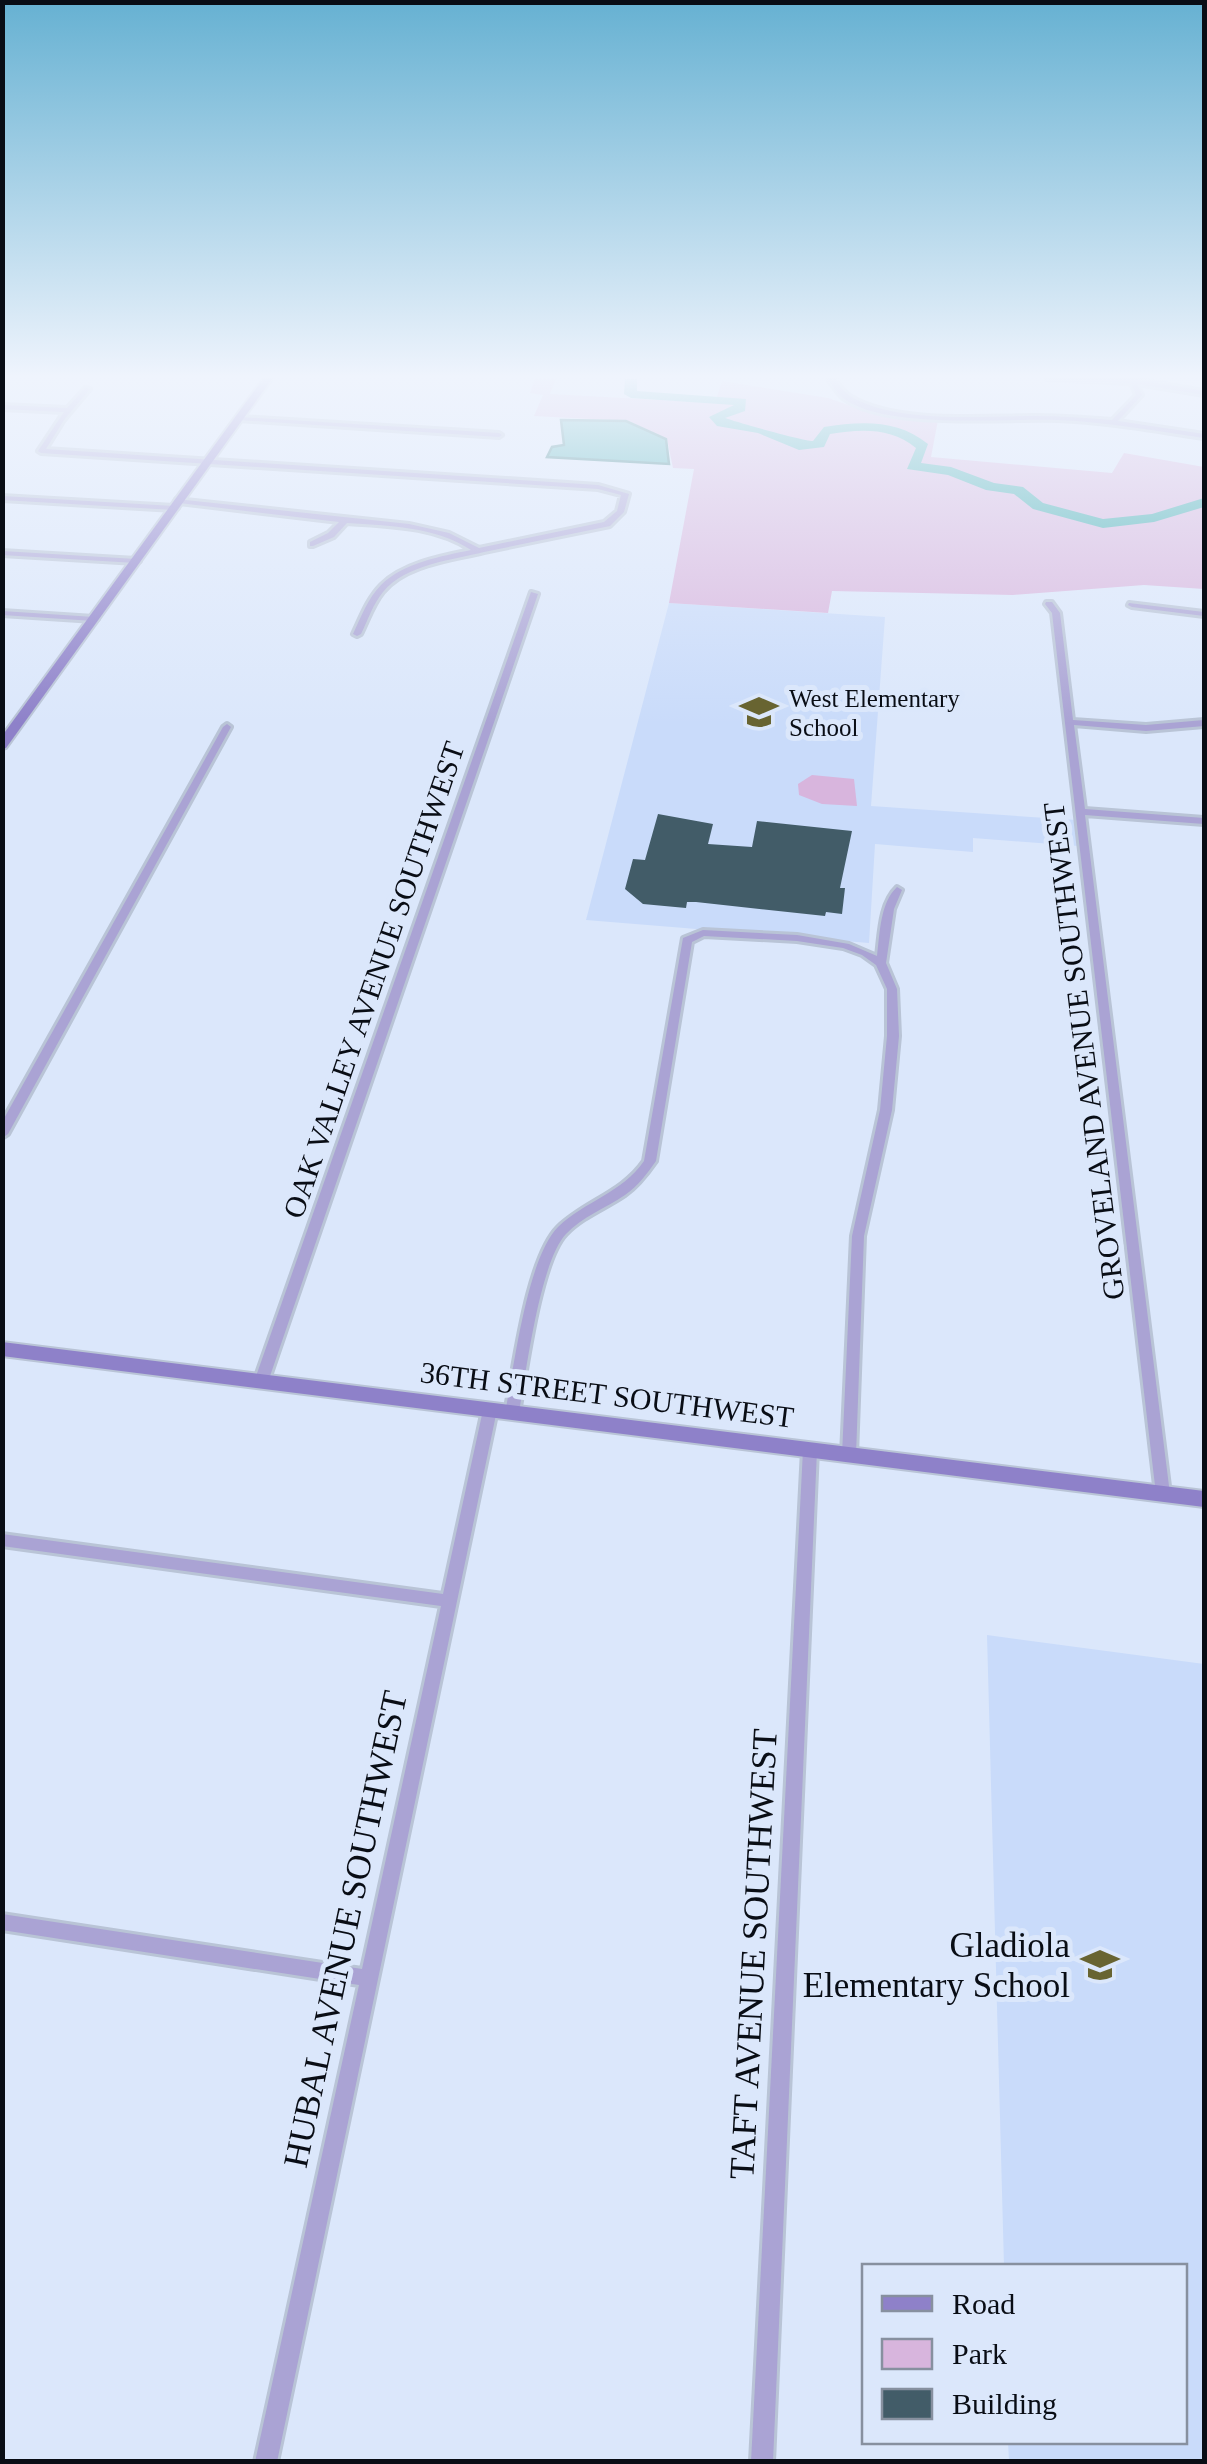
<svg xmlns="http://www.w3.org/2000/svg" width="1207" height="2464" viewBox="0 0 1207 2464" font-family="Georgia,serif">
<rect width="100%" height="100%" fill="#dbe7fb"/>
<g fill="#c9dbfa">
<polygon points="669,603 885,617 871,806 1076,820 1078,846 973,838 973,852 875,844 869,943 586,920"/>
<polygon points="987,1635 1204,1664 1204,2461 1009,2461 1008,2442 1184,2442 1184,2266 1004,2266"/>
</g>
<g fill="#d8b5dd">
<polygon points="535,379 556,379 550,394 715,403 722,381 828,398 877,415 938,420 931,457 1112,473 1124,453 1204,467 1204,589 1144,585 1013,595 832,591 828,613 669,603 694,469 673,468 667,439 629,421 534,416 543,395 530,393"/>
<polygon points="812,775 854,779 857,806 822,804 799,795 798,784"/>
</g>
<polygon fill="#43adb0" stroke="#327d82" stroke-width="2.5" points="561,420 626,421 666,439 669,464 547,457 552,447 564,445"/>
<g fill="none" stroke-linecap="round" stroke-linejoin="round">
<path fill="#43adb0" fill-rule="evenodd" d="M 625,379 L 637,379 L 637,391 L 746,399 L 745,411 L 725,418 C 736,422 807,442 813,441 L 824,427 C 861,421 898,419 928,444 L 921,463 L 951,467 L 994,483 L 1023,487 L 1043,503 L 1103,519 L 1152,514 L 1204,498 L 1204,507 L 1154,522 L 1103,528 L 1033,509 L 1014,494 L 986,490 L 948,475 L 907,469 L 916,448 C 891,427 860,429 830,434 L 824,447 L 799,450 L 758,433 L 717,426 L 709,417 L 734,405 L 631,398 L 624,394 Z"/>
</g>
<polygon fill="#425c68" points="658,814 713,824 708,844 752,847 757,821 852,831 840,888 845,888 842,914 826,912 825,916 696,902 687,902 686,908 643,904 625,889 633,859 645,860"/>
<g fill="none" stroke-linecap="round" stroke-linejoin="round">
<g stroke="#b9c4d6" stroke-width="6">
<g id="street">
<path d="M 828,379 L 835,379 C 840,386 844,392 850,396 C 895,424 982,416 1034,416 C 1060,416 1086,418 1112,420 L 1136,395 L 1131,383 L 1047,379 L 1135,379 L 1204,391 L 1204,395 L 1137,384 L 1142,395 L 1118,421 L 1204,434 L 1204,438 C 1156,431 1107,422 1058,420 C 1004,418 885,430 843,398 C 837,393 832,385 828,379 Z"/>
<path d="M 85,388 L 90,389 L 64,420 L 46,449 L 598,485 L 629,494 L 624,512 L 610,526 L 484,552 C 453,560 406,564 383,592 C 373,604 368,620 361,634 L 357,636 L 353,634 C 361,617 368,598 381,585 C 403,563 442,556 471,550 C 434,526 389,526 347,523 L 334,537 L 313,546 L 310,546 L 310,542 L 328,533 L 339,522 L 179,503 L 175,501 L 176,499 L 409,524 L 449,533 L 479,548 L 604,522 L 617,511 L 621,495 L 598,489 L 41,453 L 38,451 L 64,412 L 2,409 L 3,405 L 67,408 Z"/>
<polygon points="240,417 499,433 502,435 499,437 238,420 238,418"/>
<polygon points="2,496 174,506 178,508 174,510 2,500"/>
<polygon points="2,551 136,559 140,561 136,563 2,555"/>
<polygon points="531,592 538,594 268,1382 266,1385 256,1385 254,1382"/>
<polygon points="1046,602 1052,602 1060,613 1073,720 1146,725 1204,720 1204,726 1146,731 1074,725 1085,809 1204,818 1204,824 1085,815 1170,1494 1168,1498 1163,1500 1158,1498 1156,1494 1052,613 1045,604"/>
<polygon points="1129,603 1204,612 1204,616 1132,607 1128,605"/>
<polygon points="2,611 94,617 98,619 94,621 2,615"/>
<polygon points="227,724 231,727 8,1134 2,1138 2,1122 223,727"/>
<path d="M 897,887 L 902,890 L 894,909 L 886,963 L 897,989 L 899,1036 L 892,1110 L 864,1236 L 856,1455 L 854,1459 L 844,1459 L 842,1455 L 852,1236 L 880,1110 L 887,1036 L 887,989 L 876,965 L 862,955 L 843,948 L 797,941 L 704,936 L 692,942 L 656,1161 C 647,1174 638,1186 625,1195 C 606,1208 582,1217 566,1234 C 540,1261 526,1373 519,1413 L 517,1417 L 507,1417 L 505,1413 C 514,1368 527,1258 558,1227 C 585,1201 622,1193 644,1161 L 683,938 L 703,930 L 797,935 L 849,944 L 877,956 C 880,933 880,903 897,887 Z"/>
<polygon points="490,1405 495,1406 497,1410 277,2462 255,2462 359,1985 2,1930 2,1914 362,1969 441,1606 2,1546 2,1534 443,1594 483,1410 485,1406"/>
<polygon points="810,1445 815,1446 817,1450 773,2462 751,2462 803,1450 805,1446"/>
</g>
</g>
<g stroke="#b9c4d6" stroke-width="4">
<g id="secondary">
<polygon points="263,379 272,379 6,748 2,749 2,736"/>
<polygon points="2,1342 1204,1491 1204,1507 2,1356"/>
</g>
</g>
<use href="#street" fill="#aaa3d4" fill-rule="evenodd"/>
<use href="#secondary" fill="#8e81c9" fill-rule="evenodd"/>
</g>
<linearGradient id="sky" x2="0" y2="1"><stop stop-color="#66b1d2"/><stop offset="0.52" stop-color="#eff4fd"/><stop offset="1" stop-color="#eff4fd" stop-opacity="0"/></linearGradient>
<rect width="1207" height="724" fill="url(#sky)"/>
<defs>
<g id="school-bare" transform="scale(3)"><path d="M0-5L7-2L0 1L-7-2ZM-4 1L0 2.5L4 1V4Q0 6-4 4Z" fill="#686431" stroke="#dbe7fb" stroke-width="2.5" paint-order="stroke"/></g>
</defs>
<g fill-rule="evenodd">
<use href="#school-bare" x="759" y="712"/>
<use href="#school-bare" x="1100" y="1965"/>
</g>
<g text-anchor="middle" stroke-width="10" stroke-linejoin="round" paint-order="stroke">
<g font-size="25" fill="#090d15" stroke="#dbe7fb" text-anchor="start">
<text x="789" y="707">West Elementary<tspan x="789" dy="29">School</tspan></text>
</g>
<g font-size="30" fill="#090d15" stroke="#dbe7fb">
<text transform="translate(374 980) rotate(-71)" y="10">OAK VALLEY AVENUE SOUTHWEST</text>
<text transform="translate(1084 1051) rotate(-97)" y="10">GROVELAND AVENUE SOUTHWEST</text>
<text transform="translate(607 1395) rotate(7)" y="10">36TH STREET SOUTHWEST</text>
</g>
<g font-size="35" fill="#090d15" stroke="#dbe7fb">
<text transform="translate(345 1929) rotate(-78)" y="12">HUBAL AVENUE SOUTHWEST</text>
<text transform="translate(753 1954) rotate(-87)" y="12">TAFT AVENUE SOUTHWEST</text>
</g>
<g font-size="35" fill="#090d15" stroke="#dbe7fb" text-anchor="end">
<text x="1070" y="1957">Gladiola<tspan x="1070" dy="40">Elementary School</tspan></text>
</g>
</g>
<rect width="1207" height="2464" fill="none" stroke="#090d15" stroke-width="10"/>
<rect x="862" y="2264" width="325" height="180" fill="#dbe7fb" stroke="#87909f" stroke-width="2.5"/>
<rect x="882" y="2296" width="50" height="15" fill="#8e81c9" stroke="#87909f" stroke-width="2.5"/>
<text x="952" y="2314" font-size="30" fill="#090d15">Road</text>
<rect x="882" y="2339" width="50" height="30" fill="#d8b5dd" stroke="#87909f" stroke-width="2.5"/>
<text x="952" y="2364" font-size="30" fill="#090d15">Park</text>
<rect x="882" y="2389" width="50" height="30" fill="#425c68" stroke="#87909f" stroke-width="2.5"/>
<text x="952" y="2414" font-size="30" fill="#090d15">Building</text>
</svg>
